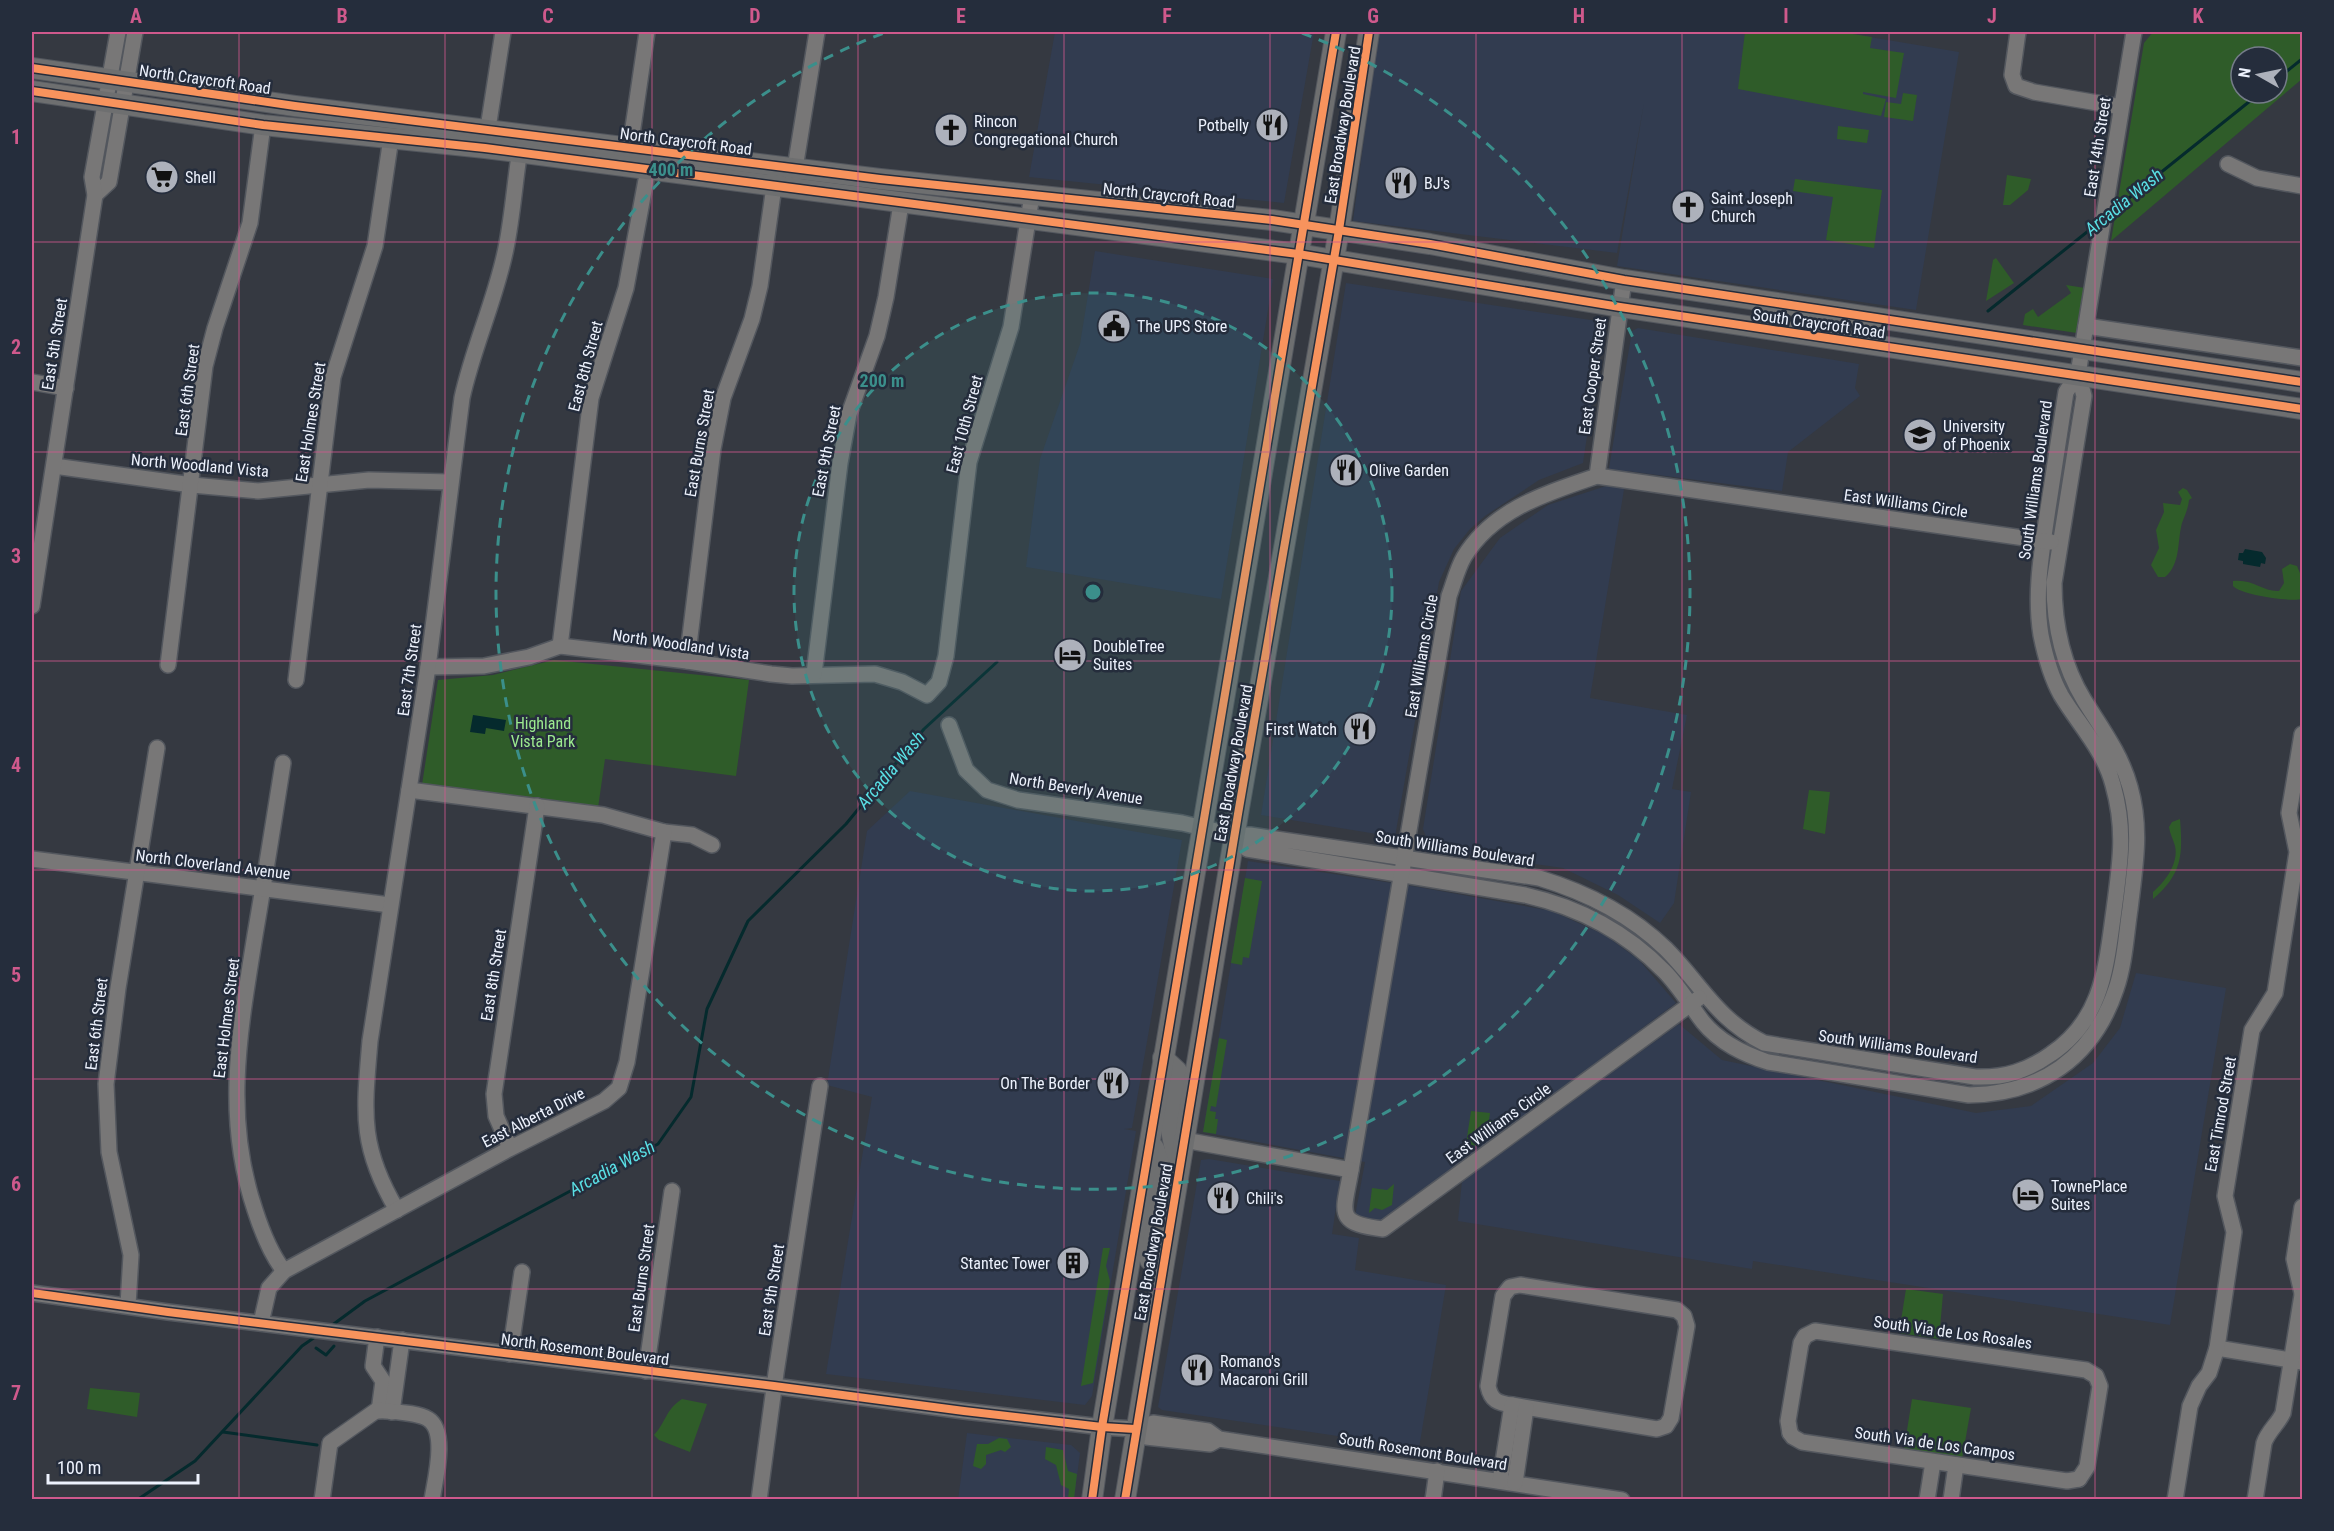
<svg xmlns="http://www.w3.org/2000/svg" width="2334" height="1531" viewBox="0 0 2334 1531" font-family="'Roboto Condensed',sans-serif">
<rect width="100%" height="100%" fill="#353941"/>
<g fill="#323c50">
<polygon points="1055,32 1314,32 1284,203 1029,177"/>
<polygon points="1378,32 1840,32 1959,52 1916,310 1617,266 1644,103 1617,253 1353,221"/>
<polygon points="1095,251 1273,279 1221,599 1026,567 1040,459 1080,344"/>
<polygon points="1346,283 1604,322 1583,463 1539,480 1485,516 1470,529 1454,549 1439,582 1395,837 1261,815"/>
<polygon points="1638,328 1859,364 1855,388 1860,396 1788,452 1782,491 1627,471 1590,698 1687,715 1672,789 1691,792 1674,903 1660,923 1618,895 1563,868 1431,849 1423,829 1461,591 1500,538 1548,505 1606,486 1632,331"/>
<polygon points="910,791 1182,840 1132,1128 1124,1129 1136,1131 1092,1396 1085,1405 826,1374 872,1097 827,1085 867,831"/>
<polygon points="1248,861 1418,887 1552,911 1605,935 1639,960 1676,1003 1383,1221 1355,1216 1365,1162 1203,1132"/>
<polygon points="2136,973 2226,988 2170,1325 1753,1261 1752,1269 1458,1221 1462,1181 1679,1024 1722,1060 1976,1113 2031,1106 2093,1063 2120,1028"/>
<polygon points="1209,1159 1340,1181 1332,1234 1359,1238 1355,1270 1446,1285 1419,1448 1162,1410 1158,1407 1201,1160"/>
<polygon points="967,1433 1071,1445 1080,1453 1074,1499 958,1500"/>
</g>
<g fill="#2f5c29" fill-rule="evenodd">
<polygon points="1745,32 1840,32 1872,37 1870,48 1904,53 1896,98 1863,92 1863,94 1886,99 1881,116 1738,89"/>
<path d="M 2153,32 L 2302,32 L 2302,79 L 2111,241 L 2144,43 ZM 2241,57 L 2277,57 L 2277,93 L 2241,93 Z"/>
<polygon points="1903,93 1917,95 1913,121 1884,117 1886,102 1901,104"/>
<polygon points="1838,126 1869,130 1867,143 1837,139"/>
<polygon points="2007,175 2031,179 2028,190 2010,205 2003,205"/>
<polygon points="1795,179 1882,190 1874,248 1826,240 1833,197 1793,191"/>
<polygon points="1996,258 2014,283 1986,301 1993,260"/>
<polygon points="2066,285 2085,288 2077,333 2023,325 2025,314 2033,309 2038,317 2071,293"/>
<path d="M 2183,488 L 2187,490 L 2192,498 L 2189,500 C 2188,509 2185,515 2182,523 C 2177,541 2181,564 2165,577 L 2158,577 L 2151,565 L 2159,548 L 2156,530 L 2164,512 L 2163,503 L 2180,505 L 2182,499 L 2178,492 Z"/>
<path d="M 2290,564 L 2297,566 L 2302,578 L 2302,599 C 2290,602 2241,595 2233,586 L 2233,581 C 2254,579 2263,592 2279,591 L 2284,583 L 2282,569 Z"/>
<polygon points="554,660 749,680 736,776 605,759 598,808 422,785 438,680 493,675"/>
<polygon points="1809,790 1830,792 1825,834 1803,829"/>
<path d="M 2180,819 C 2183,856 2182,874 2153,899 L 2153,892 C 2165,882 2179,863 2175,846 C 2173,839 2170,834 2169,827 L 2172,822 Z"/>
<polygon points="1245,878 1262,881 1249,958 1243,957 1242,965 1231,963"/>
<polygon points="1219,1038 1227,1040 1216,1107 1211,1106 1210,1111 1216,1112 1215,1119 1218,1119 1216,1134 1203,1132"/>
<polygon points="1471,1111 1490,1113 1489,1120 1503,1121 1504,1124 1476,1146 1466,1144"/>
<polygon points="1394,1184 1392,1205 1382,1210 1375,1208 1369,1213 1372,1188 1387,1190"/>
<polygon points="1103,1248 1110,1248 1106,1266 1110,1281 1093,1383 1081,1386"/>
<polygon points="1906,1289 1943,1294 1939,1339 1899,1333"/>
<polygon points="90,1388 140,1393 137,1417 87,1409"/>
<path d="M 682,1399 L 707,1404 L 690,1452 L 659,1440 L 654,1435 C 666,1422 666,1409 682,1399 Z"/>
<polygon points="1912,1399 1971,1408 1962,1459 1904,1449"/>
<polygon points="999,1438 1007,1439 1011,1447 1005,1452 1001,1450 986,1455 986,1464 981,1469 973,1466 977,1444 988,1444"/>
<polygon points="1046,1447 1063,1450 1068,1471 1077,1474 1074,1499 1068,1499 1069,1489 1061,1485 1056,1465 1045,1459"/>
</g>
<g fill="#052a2d">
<polygon points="2245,549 2262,552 2266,558 2265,564 2261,563 2260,567 2243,564 2243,561 2238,560 2239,553 2243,553"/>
<polygon points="473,715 506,720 504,731 486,728 485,734 470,732"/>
</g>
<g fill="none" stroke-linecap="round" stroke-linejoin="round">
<g stroke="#052a2d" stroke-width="3">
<polyline points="2277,79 2302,59"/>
<polyline points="2109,214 2260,93"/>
<polyline points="1988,311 2097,224"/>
<polyline points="331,1326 365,1301 658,1144 691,1097 707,1009 748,921 846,824 924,729 997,662"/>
<polyline points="316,1348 326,1355 334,1346"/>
<polyline points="223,1432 317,1445"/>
<polyline points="137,1500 195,1461 302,1346 315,1337"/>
</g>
<g stroke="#53575e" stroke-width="18">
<g id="minor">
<polyline points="2018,32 2012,75 2016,86 2034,92 2121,107"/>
<polyline points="486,141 503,32"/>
<polyline points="630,148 647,32"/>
<polyline points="2228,164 2257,178 2302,186"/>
<polyline points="792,187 817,32"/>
<polyline points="95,195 109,182 135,32"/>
<polyline points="2086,326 2302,358"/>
<path d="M 2078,374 L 2084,396 L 2054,583 C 2054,623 2062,664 2084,700 C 2102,729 2121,754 2130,787 C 2142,829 2135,867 2130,909 C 2126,935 2125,963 2116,989 C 2093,1058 2040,1094 1969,1095 L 1768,1062 C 1744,1054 1720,1043 1703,1022 C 1690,1005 1679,986 1664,971 C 1626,932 1578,907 1525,895 L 1247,849 L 1234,835 L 1250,835 L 1539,878 C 1585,892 1631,915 1666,949 C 1701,984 1716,1019 1764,1043 L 1975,1077 C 2005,1078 2027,1071 2051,1054 C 2103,1019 2106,967 2114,910 C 2120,864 2126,831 2113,785 C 2104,750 2079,725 2061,695 C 2051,677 2045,655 2041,635 C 2034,592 2042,551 2048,509 C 2054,470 2060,431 2066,392 Z"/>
<polyline points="2078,374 2134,32"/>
<polyline points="32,382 66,388"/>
<polyline points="54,466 192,485 258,491 369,480 450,482"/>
<polyline points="1597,476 1624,280"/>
<polyline points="32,606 95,195 92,177 118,32"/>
<polyline points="560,646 591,398 626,288 648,169"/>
<polyline points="687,661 713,449 723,398 752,319 760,286 777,165"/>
<polyline points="168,665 205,366 215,328 250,223 263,125"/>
<polyline points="428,667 484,666 529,657 560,646 687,661 771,674 792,676 875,674 902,682 927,695 939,682 946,656 969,462 1011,327 1032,195"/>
<polyline points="814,674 840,463 849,414 877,336 886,297 901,204"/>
<polyline points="296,680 333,377 375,246 391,138"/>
<polyline points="949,725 966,770 987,790 1018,800 1182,823 1234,835"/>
<path d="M 283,763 C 274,820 265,877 255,935 C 240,1029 223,1116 255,1210 C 262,1232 270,1253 284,1271"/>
<polyline points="409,790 603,815 664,832 692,835 712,845"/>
<polyline points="32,859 390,905"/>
<path d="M 1699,998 L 1383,1229 C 1333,1223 1344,1212 1351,1170 L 1449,596 C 1454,583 1457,569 1464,557 C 1493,509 1547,493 1597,476 L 2051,542"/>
<polyline points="1184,1140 1351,1170"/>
<polyline points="510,1148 496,1116 494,1094 537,806"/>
<polyline points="2302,1207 2294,1259 2302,1293"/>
<path d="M 397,1210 C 359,1146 364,1112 370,1041 L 428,667 L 462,398 C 473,347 496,299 506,248 C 513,214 515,178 521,143"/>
<path d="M 1520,1285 L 1677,1310 L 1684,1316 L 1687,1326 L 1671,1418 L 1666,1426 L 1657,1429 L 1512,1405 C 1498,1403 1491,1401 1488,1386 L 1503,1296 L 1510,1287 Z"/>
<polyline points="32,1293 168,1312 774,1386 964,1411 1102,1427 1135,1429"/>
<polyline points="128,1305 131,1255 109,1152 106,1084 118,988 157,748"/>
<polyline points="261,1323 269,1288 284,1271 509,1149 604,1101 619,1088 627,1062 664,832"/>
<polyline points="377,1337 373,1366 383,1381 379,1411"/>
<polyline points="2217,1348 2302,1362"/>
<polyline points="510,1354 522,1272"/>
<polyline points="646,1371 672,1191"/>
<polyline points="392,1412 402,1340"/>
<polyline points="1790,1433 1788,1421 1801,1343 1805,1336 1815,1331 2086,1370 2096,1376 2100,1386 2087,1467 2079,1479"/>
<polyline points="1790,1433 1793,1437 1802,1442 2067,1481 2079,1479"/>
<polyline points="1219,1439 1210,1444 1146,1437 1135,1429 1153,1423 1208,1431 1219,1439 1622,1500"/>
<polyline points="1500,1481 1512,1405"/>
<polyline points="1515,1483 1526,1408"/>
<path d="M 322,1500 L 330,1443 L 377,1410 C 390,1412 417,1412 428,1419 C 448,1431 435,1480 432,1500"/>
<polyline points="759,1500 776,1373 820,1086"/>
<polyline points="1433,1500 1437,1471"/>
<polyline points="1927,1500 1933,1462"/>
<polyline points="1951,1500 1956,1465"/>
<polyline points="2175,1500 2190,1406 2199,1386 2209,1373 2217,1348 2234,1232 2225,1196 2252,1030 2275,993 2297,852 2289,813 2302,734"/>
<path d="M 2255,1500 L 2264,1443 C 2268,1431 2278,1424 2283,1413 L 2302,1295"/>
</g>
</g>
<g stroke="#53575e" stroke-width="22">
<g id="major">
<polyline points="32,68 295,106 880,179 1272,220 1430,244 1624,280 2302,382"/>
<polyline points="32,91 263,125 485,148 1298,254 1620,307 2302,409"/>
<polyline points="1163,1058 1177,1071 1178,1077 1171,1130 1176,1155"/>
<polyline points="1154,1148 1159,1163 1148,1253 1150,1260 1163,1266"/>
<polyline points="1092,1500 1102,1427 1336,32"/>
<polyline points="1125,1500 1238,814 1339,230 1369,32"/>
</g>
</g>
<use href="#minor" stroke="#787777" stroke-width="15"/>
<use href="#major" stroke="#6e6f70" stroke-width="20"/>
<g stroke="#252d3c" stroke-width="11">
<g id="cycleway">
<polyline points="32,68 295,106 880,179 1272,220 1430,244 1624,280 2302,382"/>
<polyline points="32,91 263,125 485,148 1298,254 1620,307 2302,409"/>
<polyline points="32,1293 168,1312 774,1386 964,1411 1102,1427 1135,1429"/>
<polyline points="1092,1500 1102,1427 1336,32"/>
<polyline points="1125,1500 1238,814 1339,230 1369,32"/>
</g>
</g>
<use href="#cycleway" stroke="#f8935d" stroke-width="8"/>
</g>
<path fill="none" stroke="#cf598c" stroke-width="1.5" stroke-opacity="0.55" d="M 239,32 L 239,1500M 445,32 L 445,1500M 652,32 L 652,1500M 858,32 L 858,1500M 1064,32 L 1064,1500M 1270,32 L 1270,1500M 1476,32 L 1476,1500M 1682,32 L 1682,1500M 1889,32 L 1889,1500M 2095,32 L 2095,1500M 32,242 L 2302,242M 32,452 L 2302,452M 32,661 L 2302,661M 32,870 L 2302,870M 32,1079 L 2302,1079M 32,1289 L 2302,1289"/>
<circle cx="1093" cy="592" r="299" fill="#3b8f8b" fill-opacity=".12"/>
<g fill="none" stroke="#3b8f8b" stroke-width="3" stroke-dasharray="10 8">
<circle cx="1093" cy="592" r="299"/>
<path d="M1302 33A597 597 0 1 1 884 33"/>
</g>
<defs>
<g id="restaurant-disc" transform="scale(1.725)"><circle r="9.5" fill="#adb1bb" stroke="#252d3c"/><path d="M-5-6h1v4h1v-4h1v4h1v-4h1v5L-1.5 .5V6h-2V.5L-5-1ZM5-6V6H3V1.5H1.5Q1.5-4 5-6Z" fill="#111"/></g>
<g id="church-disc" transform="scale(1.725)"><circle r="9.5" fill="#adb1bb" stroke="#252d3c"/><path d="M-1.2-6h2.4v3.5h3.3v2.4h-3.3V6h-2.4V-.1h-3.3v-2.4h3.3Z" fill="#111"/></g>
<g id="supermarket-disc" transform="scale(1.725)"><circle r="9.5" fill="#adb1bb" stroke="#252d3c"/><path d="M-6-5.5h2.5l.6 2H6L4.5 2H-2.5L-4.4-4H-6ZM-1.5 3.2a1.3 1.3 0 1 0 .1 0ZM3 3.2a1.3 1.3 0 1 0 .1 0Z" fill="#111"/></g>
<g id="civic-disc" transform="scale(1.725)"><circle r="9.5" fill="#adb1bb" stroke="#252d3c"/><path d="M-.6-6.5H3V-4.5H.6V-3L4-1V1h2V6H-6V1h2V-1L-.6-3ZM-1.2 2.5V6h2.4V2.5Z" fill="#111"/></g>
<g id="university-disc" transform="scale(1.725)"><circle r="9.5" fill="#adb1bb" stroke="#252d3c"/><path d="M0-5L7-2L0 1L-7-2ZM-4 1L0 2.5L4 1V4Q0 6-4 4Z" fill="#111"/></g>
<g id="hotel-disc" transform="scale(1.725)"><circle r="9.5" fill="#adb1bb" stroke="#252d3c"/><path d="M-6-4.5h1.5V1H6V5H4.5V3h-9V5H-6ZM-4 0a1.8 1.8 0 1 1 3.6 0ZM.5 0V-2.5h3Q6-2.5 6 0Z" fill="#111"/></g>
<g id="building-disc" transform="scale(1.725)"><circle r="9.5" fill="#adb1bb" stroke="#252d3c"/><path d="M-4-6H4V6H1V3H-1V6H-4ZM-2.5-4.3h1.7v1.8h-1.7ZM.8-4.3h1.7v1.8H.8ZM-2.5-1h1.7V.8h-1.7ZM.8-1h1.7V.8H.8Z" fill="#111"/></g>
</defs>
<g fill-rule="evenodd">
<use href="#restaurant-disc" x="1272" y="125"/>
<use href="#church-disc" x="951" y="130"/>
<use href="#supermarket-disc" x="162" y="177"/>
<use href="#restaurant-disc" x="1401" y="183"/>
<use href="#church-disc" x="1688" y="207"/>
<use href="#civic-disc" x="1114" y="326"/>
<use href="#university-disc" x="1920" y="435"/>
<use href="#restaurant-disc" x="1346" y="470"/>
<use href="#hotel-disc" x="1070" y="655"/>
<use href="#restaurant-disc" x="1360" y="729"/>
<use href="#restaurant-disc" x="1113" y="1083"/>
<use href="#hotel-disc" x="2028" y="1195"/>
<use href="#restaurant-disc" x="1223" y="1198"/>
<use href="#building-disc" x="1073" y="1263"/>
<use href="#restaurant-disc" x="1197" y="1370"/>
</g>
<g text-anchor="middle" stroke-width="5" stroke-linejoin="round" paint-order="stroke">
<g font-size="16" fill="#edf2fd" stroke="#252d3c">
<text transform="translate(205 79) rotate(8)" y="6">North Craycroft Road</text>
<text transform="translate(1342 125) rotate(-81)" y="6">East Broadway Boulevard</text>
<text transform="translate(686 141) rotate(7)" y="6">North Craycroft Road</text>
<text transform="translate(2097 147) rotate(-81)" y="6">East 14th Street</text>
<text transform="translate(1169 195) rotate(6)" y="6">North Craycroft Road</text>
<text transform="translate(1819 323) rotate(8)" y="6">South Craycroft Road</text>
<text transform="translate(54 344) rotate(-81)" y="6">East 5th Street</text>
<text transform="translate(585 366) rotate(-75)" y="6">East 8th Street</text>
<text transform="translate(1592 376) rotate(-82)" y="6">East Cooper Street</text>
<text transform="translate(187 390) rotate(-82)" y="6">East 6th Street</text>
<text transform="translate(310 422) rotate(-81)" y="6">East Holmes Street</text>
<text transform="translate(964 424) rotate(-75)" y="6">East 10th Street</text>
<text transform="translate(699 443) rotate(-80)" y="6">East Burns Street</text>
<text transform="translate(826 451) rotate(-79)" y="6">East 9th Street</text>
<text transform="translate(200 465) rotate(5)" y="6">North Woodland Vista</text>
<text transform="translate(2035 480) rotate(-82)" y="6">South Williams Boulevard</text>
<text transform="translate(1906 503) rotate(8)" y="6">East Williams Circle</text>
<text transform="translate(681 644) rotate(8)" y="6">North Woodland Vista</text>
<text transform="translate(1421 656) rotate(-80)" y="6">East Williams Circle</text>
<text transform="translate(409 670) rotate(-82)" y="6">East 7th Street</text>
<text transform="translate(1233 763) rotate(-80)" y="6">East Broadway Boulevard</text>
<text transform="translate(1076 788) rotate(9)" y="6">North Beverly Avenue</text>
<text transform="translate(1455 848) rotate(9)" y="6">South Williams Boulevard</text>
<text transform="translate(213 864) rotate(7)" y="6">North Cloverland Avenue</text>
<text transform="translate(493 975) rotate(-81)" y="6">East 8th Street</text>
<text transform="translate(226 1018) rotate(-83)" y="6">East Holmes Street</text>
<text transform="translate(96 1024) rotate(-83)" y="6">East 6th Street</text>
<text transform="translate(1898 1046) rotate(8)" y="6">South Williams Boulevard</text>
<text transform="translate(2220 1114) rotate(-80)" y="6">East Timrod Street</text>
<text transform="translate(533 1117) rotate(-27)" y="6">East Alberta Drive</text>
<text transform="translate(1498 1123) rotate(-36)" y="6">East Williams Circle</text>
<text transform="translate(1153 1242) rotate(-80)" y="6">East Broadway Boulevard</text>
<text transform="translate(641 1278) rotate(-82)" y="6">East Burns Street</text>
<text transform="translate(771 1290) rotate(-81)" y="6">East 9th Street</text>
<text transform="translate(1953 1332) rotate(8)" y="6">South Via de Los Rosales</text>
<text transform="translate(585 1349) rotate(7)" y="6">North Rosemont Boulevard</text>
<text transform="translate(1935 1443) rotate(8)" y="6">South Via de Los Campos</text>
<text transform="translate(1423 1451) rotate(9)" y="6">South Rosemont Boulevard</text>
</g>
<g font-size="16" fill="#edf2fd" stroke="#252d3c" text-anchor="start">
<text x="974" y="127">Rincon<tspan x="974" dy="18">Congregational Church</tspan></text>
<text x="1249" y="131" text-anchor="end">Potbelly</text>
<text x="185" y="183">Shell</text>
<text x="1424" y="189">BJ's</text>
<text x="1711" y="204">Saint Joseph<tspan x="1711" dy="18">Church</tspan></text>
<text x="1137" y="332">The UPS Store</text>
<text x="1943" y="432">University<tspan x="1943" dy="18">of Phoenix</tspan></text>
<text x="1369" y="476">Olive Garden</text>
<text x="1093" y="652">DoubleTree<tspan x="1093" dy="18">Suites</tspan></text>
<text x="1337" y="735" text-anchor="end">First Watch</text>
<text x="1090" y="1089" text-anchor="end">On The Border</text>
<text x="2051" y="1192">TownePlace<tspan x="2051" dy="18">Suites</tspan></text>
<text x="1246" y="1204">Chili's</text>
<text x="1050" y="1269" text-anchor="end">Stantec Tower</text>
<text x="1220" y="1367">Romano's<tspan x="1220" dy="18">Macaroni Grill</tspan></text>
</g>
<g font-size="16" fill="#9cea8f" stroke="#252d3c">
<text x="543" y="729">Highland<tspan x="543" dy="18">Vista Park</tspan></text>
</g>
<g font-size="18" font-style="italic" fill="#5adfe5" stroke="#252d3c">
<text transform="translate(2124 202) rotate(-39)" y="6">Arcadia Wash</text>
<text transform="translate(891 770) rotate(-50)" y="6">Arcadia Wash</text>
<text transform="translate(612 1168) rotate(-29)" y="6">Arcadia Wash</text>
</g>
</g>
<circle cx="1093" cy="592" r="9" fill="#3b8f8b" stroke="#252d3c" stroke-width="3"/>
<g font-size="18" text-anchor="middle" font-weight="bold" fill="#3b8f8b" stroke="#252d3c" stroke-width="5" stroke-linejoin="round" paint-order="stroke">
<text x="671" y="176">400 m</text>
<text x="882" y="387">200 m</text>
</g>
<rect width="2334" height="1531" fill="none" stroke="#252d3c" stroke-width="66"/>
<g transform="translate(2259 75) rotate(279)"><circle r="28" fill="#252d3c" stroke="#757c89" stroke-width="1.5"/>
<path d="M0-4.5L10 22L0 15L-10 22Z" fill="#adb1bb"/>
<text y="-9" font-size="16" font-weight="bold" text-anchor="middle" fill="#edf2fd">N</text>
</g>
<path d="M48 1474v9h150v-9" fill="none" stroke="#edf2fd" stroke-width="3"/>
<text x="57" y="1474" font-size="18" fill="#edf2fd" stroke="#252d3c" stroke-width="4.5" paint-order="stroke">100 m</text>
<rect x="33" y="33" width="2268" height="1465" fill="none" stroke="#cf598c" stroke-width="2"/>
<g font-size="20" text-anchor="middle" font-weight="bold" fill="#cf598c">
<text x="136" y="23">A</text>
<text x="342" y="23">B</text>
<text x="548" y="23">C</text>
<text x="755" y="23">D</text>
<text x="961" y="23">E</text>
<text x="1167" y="23">F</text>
<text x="1373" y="23">G</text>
<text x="1579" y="23">H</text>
<text x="1786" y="23">I</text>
<text x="1992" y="23">J</text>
<text x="2198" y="23">K</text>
<text x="16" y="144">1</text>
<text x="16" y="354">2</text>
<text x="16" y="563">3</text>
<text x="16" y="772">4</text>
<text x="16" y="982">5</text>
<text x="16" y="1191">6</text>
<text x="16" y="1400">7</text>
</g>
</svg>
